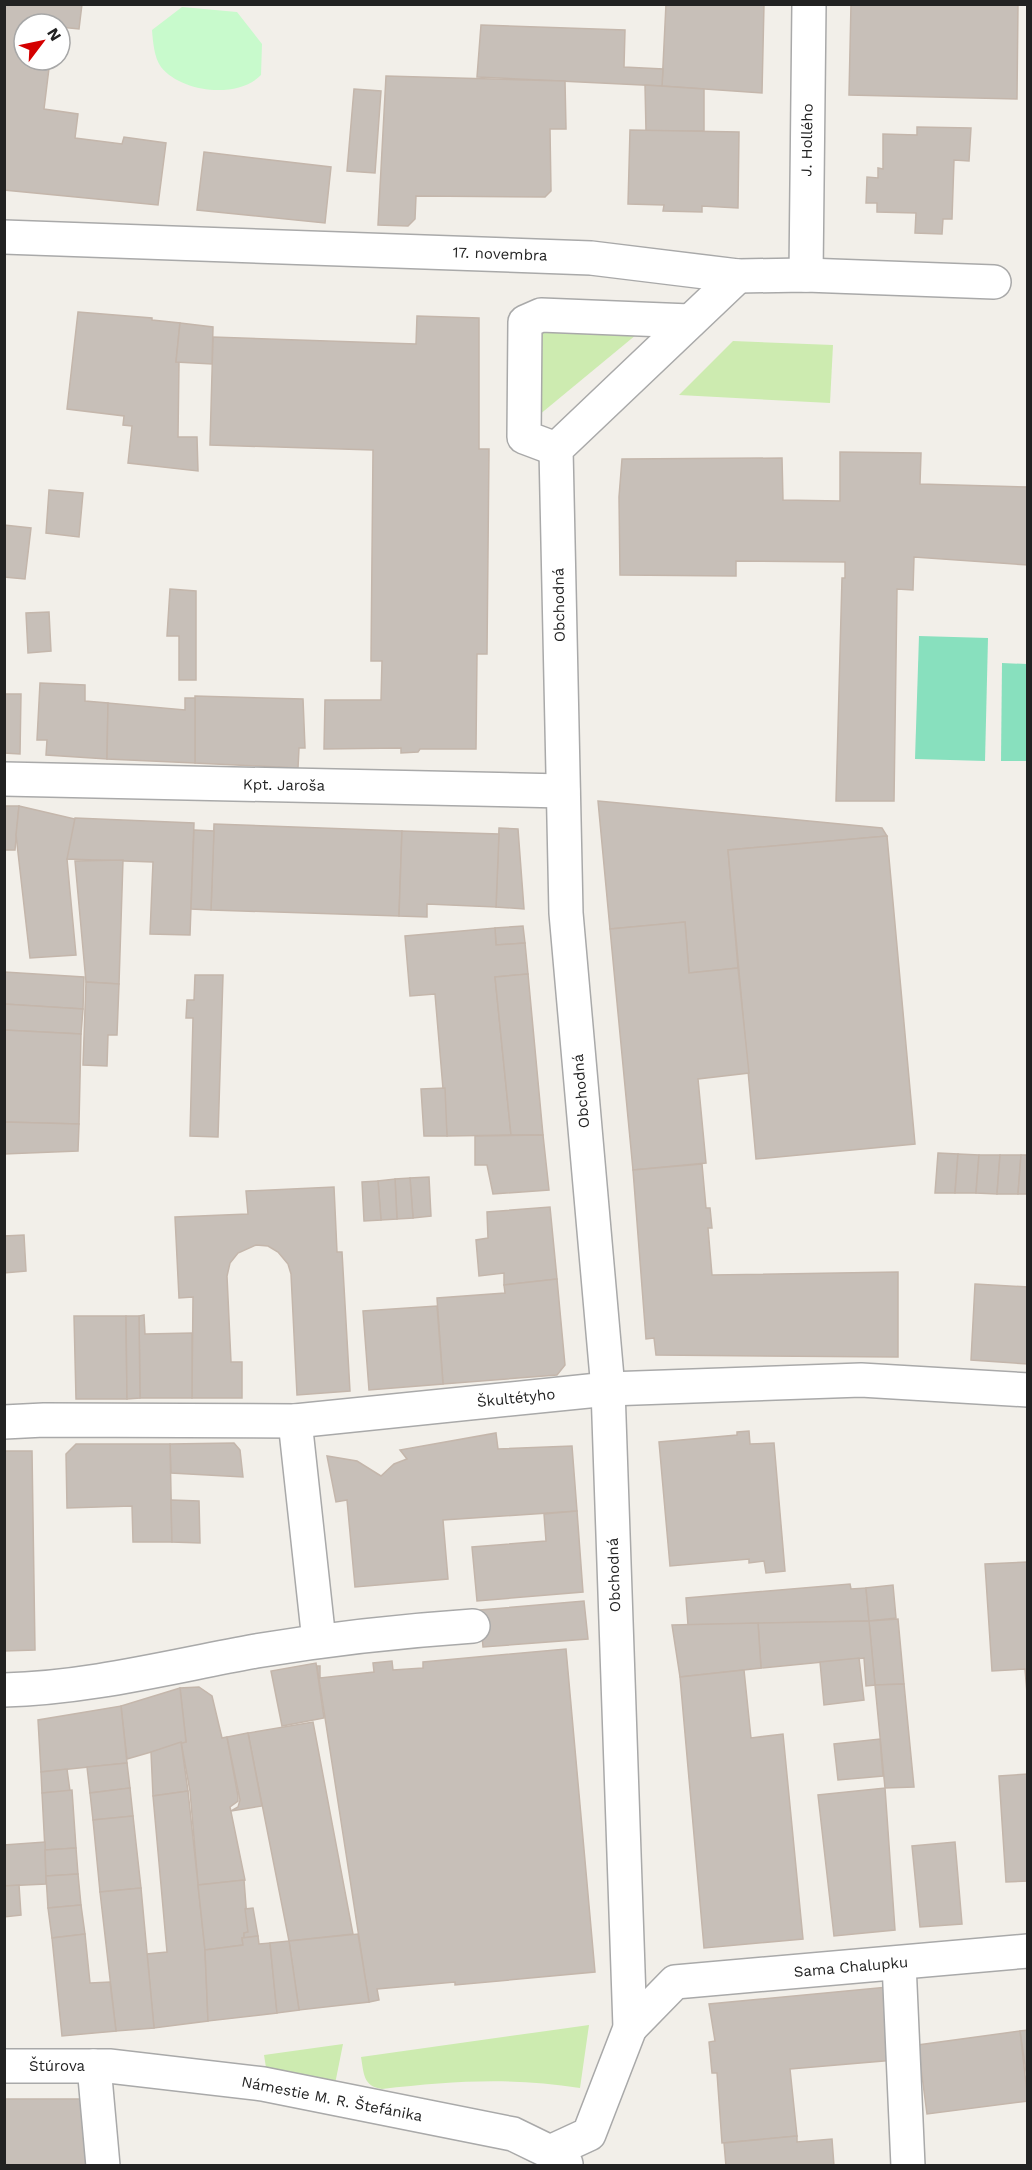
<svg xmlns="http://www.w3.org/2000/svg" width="1032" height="2170" viewBox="0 0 1032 2170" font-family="'Work Sans',sans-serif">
<rect width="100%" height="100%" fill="#f2efe9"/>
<g fill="#cdebb0">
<polygon points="538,322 648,325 533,420"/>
<polygon points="733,341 833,345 830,403 679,395"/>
<path d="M 589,2025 L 580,2088 C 511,2077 451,2081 382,2089 C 363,2086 364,2074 361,2057 Z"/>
<polygon points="343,2044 334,2089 267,2074 264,2055"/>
</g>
<path fill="#c8facc" d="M 182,7 L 237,12 L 262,44 L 261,75 C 238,99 182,93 161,67 C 154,57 153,42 152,30 Z"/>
<g fill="#88e0be">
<polygon points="919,636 988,638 985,761 915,759"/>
<polygon points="1002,663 1027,664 1027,761 1001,761"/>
</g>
<g fill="#c7bfb8" stroke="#c4b6ab" stroke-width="1.5">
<polygon points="4,4 82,4 79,29 60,27 60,24 24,24 24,60 50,60 44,109 78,114 75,138 122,144 124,137 166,143 158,205 4,190"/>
<polygon points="666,4 764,4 762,93 662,86"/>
<polygon points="851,4 1018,4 1017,99 849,95"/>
<polygon points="481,25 625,30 624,67 663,69 662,86 477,77"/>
<polygon points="386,76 565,81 566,129 550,129 551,191 545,197 416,196 415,219 408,226 378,225"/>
<polygon points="645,85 704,89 704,131 646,131"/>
<polygon points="354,89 381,91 375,173 347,171"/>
<polygon points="917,127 971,128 969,161 954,160 952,219 943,219 942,234 915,233 916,213 877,212 877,203 866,203 867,177 878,178 878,168 883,169 883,134 917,135"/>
<polygon points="630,130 739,132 738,208 702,206 702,212 663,211 664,205 628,204"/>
<polygon points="204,152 331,167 325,223 197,210"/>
<polygon points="78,312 152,318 152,320 180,323 176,362 179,362 178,437 197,437 198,471 128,463 132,426 123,425 124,416 67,409"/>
<polygon points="417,316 479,318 479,449 489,449 487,654 477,654 476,749 420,749 418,752 401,753 401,748 324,749 325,700 381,700 382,661 371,661 373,450 210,445 213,337 416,344"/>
<polygon points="180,323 213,327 212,364 176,362"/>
<polygon points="840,452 921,453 920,484 1028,487 1028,565 914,557 913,590 897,589 894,801 836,801 842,578 845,578 845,562 736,561 736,576 620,575 619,497 622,459 782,458 783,500 840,501"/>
<polygon points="49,490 83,493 79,537 46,533"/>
<polygon points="4,525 31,528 25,579 4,577"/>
<polygon points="170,589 196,591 196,680 179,680 179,636 167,636"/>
<polygon points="49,612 51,651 28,653 26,613"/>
<polygon points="40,683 85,685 85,701 108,703 107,759 46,755 47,740 37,740"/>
<polygon points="4,694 21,694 20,754 4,753"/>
<polygon points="195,696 303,699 305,748 299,748 298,768 195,763"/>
<polygon points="185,698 195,698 195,763 107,759 108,703 185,710"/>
<polygon points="598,801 882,828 887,836 728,850 738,968 689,973 685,922 610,929"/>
<polygon points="4,806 19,806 15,850 4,850"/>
<polygon points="19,806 75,819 72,859 67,859 76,955 30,958 16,835"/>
<polygon points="75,818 194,823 190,935 150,934 153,862 67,859"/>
<polygon points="214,824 402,831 399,916 211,910"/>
<polygon points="499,828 518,829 524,909 496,907"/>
<polygon points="194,830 214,831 211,910 191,909"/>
<polygon points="402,831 499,834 496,907 427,904 427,917 399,916"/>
<polygon points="887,836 915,1144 756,1159 728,850"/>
<polygon points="123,860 119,984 86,982 75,861"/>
<polygon points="685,922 689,973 738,968 749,1073 698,1079 706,1163 633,1170 610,929"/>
<polygon points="523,926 525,943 496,945 495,928"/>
<polygon points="495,928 496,945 525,943 528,974 495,977 511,1135 447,1136 435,994 410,996 405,936"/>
<polygon points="4,972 84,977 83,1009 4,1004"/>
<polygon points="528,974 543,1135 511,1135 495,977"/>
<polygon points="195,975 223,975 218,1137 190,1136 193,1018 186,1018 187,1000 194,1000"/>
<polygon points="86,982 119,984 117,1035 108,1035 107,1066 83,1065"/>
<polygon points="4,1004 83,1009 81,1034 4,1030"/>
<polygon points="4,1030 81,1034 79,1124 4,1122"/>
<polygon points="445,1088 447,1136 424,1136 421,1089"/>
<polygon points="4,1122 79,1124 78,1151 4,1154"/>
<polygon points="543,1135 549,1190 493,1194 487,1165 475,1165 475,1136"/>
<polygon points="938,1153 958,1154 955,1193 935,1193"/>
<polygon points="958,1154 979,1155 976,1193 955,1193"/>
<polygon points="979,1155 1000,1155 997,1194 976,1193"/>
<polygon points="1000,1155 1021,1155 1018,1194 997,1194"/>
<polygon points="1021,1155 1028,1155 1028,1194 1018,1194"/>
<polygon points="702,1164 706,1208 710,1208 712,1228 708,1228 712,1275 898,1272 898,1357 656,1355 654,1338 646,1339 633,1170"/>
<polygon points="429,1177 431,1216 413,1218 410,1178"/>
<polygon points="410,1178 413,1218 397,1219 395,1179"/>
<polygon points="395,1179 397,1219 381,1220 378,1181"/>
<polygon points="378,1181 381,1220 364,1221 362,1182"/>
<polygon points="334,1187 337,1252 342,1252 350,1391 297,1395 291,1274 288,1264 278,1252 268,1246 256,1245 238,1253 230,1263 227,1276 231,1362 242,1362 242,1398 192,1398 193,1297 179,1298 175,1217 248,1214 246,1191"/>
<polygon points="550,1207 557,1279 504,1285 504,1273 479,1276 476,1240 488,1238 487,1212"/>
<polygon points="24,1235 26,1271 4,1273 4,1236"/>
<polygon points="557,1279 565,1365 557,1375 443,1384 437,1298 505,1293 504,1285"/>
<polygon points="975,1284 1028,1287 1028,1364 971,1360"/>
<polygon points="437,1306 443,1384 369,1390 363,1311"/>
<polygon points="144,1315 145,1334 192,1333 192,1398 140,1398 139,1316"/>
<polygon points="74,1316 126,1316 127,1399 76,1399"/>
<polygon points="126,1316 139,1316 140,1398 127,1399"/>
<polygon points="749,1431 750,1444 774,1443 785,1571 766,1573 764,1561 749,1563 749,1559 670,1566 659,1442 737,1435 737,1432"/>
<polygon points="496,1433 498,1449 572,1446 577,1511 443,1520 448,1579 355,1587 347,1500 336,1502 327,1456 357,1461 381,1476 394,1464 407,1459 400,1450"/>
<polygon points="234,1443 240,1450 243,1477 171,1473 170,1444"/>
<polygon points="76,1444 170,1444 172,1542 133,1542 132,1506 67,1508 66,1454"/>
<polygon points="4,1451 32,1451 35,1650 4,1651"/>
<polygon points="171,1500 199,1501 200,1543 172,1542"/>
<polygon points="577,1511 583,1592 477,1601 472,1547 546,1541 544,1514"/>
<polygon points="1028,1562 1028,1705 1025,1669 992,1671 985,1564"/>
<polygon points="850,1584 851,1589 866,1588 869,1621 688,1625 686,1598"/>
<polygon points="893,1585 896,1618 869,1621 866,1588"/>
<polygon points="584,1601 588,1639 483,1647 480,1610"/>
<polygon points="898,1619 904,1684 875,1685 869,1621"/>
<polygon points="869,1621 875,1685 866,1686 864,1658 761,1668 758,1623"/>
<polygon points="758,1623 761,1668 680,1677 672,1625"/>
<polygon points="566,1649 595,1972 455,1985 455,1982 377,1989 379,2000 369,2002 317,1666 320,1666 320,1678 374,1672 373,1663 392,1661 393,1670 423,1668 423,1662"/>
<polygon points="859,1658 864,1700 824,1705 820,1662"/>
<polygon points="316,1663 324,1718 282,1726 271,1671"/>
<polygon points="744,1670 751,1738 783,1734 803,1939 704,1948 680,1677"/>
<polygon points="904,1684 914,1787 885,1788 875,1685"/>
<polygon points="199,1687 212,1696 222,1738 227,1737 238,1796 238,1801 230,1807 245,1880 198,1885 190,1791 181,1742 186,1742 180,1688"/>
<polygon points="180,1688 186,1742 127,1759 121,1706"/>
<polygon points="121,1706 127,1763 41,1772 38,1720"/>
<polygon points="313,1722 353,1934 289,1941 248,1733"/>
<polygon points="248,1733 262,1806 231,1811 238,1807 240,1800 227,1737"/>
<polygon points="880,1739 883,1776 838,1780 834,1744"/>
<polygon points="181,1742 188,1791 153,1796 151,1752"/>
<polygon points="127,1763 130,1788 90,1793 87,1767"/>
<polygon points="67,1769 70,1791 42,1793 41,1772"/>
<polygon points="1028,1774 1028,1881 1006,1882 999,1776"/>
<polygon points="130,1788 133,1816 93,1820 90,1793"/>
<polygon points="885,1788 895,1930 834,1936 818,1795"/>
<polygon points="72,1790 76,1848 45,1850 42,1793"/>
<polygon points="188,1791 205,1950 208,2021 154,2028 147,1954 167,1952 153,1796"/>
<polygon points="133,1816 141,1888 100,1892 93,1820"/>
<polygon points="45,1842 46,1884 4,1886 4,1845"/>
<polygon points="955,1842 962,1924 920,1927 912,1846"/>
<polygon points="76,1848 78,1874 46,1876 45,1850"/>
<polygon points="78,1874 81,1905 48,1908 46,1876"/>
<polygon points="244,1880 248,1932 244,1933 244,1938 242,1938 243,1945 205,1950 198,1885"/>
<polygon points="19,1885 21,1915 4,1917 4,1886"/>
<polygon points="141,1888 154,2028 116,2031 100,1892"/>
<polygon points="81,1905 85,1934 52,1938 48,1908"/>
<polygon points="253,1908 258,1936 244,1938 244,1933 248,1932 245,1909"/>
<polygon points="85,1934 90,1983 110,1982 116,2031 62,2036 52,1938"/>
<polygon points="358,1934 369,2002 299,2010 289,1941"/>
<polygon points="258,1936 259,1944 270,1943 277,2013 208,2021 205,1950 243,1945 242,1938"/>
<polygon points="289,1941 299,2010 277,2013 270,1943"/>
<polygon points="888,1987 895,2060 790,2069 797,2136 722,2143 717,2073 712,2073 709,2042 715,2041 709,2004"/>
<polygon points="1028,2030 1028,2085 1020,2031"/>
<polygon points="1020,2031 1028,2101 927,2114 918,2045"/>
<polygon points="4,2099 83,2099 101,2166 4,2166"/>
<polygon points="797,2136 797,2142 832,2139 834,2166 726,2166 724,2143"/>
</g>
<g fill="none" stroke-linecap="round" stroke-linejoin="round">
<g stroke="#a9a9a9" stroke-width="36">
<g id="minor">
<polyline points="4,237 591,258 738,276 806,275 994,282"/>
<polyline points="806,275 809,4"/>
<polyline points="556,449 524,437 525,322 541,315 690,321"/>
<polyline points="4,779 563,791"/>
<polyline points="295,1421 319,1641"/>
<polyline points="4,1422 44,1420 295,1421 608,1389 861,1380 1028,1390"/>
<path d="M 4,1690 C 89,1688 173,1666 256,1651 C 328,1639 400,1631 473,1626"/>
<polyline points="899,1963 908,2166"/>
<polyline points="630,2028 675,1982 1028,1951"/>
<polyline points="4,2066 109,2066 263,2084 513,2134 550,2152 566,2164"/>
<polyline points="94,2066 103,2166"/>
<polyline points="550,2152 589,2134 630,2028 608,1389 566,913 556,449 738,276"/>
</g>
</g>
<use href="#minor" stroke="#fff" stroke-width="33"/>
</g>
<g text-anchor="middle" stroke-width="4.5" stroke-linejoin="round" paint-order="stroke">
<g font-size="15" fill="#222" stroke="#fff">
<text transform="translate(807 140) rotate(-89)" y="5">J. Hollého</text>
<text transform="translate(500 254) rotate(2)" y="5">17. novembra</text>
<text transform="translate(559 605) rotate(-91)" y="5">Obchodná</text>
<text transform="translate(284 785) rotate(1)" y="5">Kpt. Jaroša</text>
<text transform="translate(581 1091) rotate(-95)" y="5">Obchodná</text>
<text transform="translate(516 1398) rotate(-6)" y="5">Škultétyho</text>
<text transform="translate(614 1575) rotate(-92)" y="5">Obchodná</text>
<text transform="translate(851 1967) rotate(-5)" y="5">Sama Chalupku</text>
<text x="57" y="2071">Štúrova</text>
<text transform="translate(332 2099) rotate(11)" y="5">Námestie M. R. Štefánika</text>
</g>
</g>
<rect width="1032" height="2170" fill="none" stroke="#222222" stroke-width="12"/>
<g transform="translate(42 42) rotate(58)"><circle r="28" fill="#ffffff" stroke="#a7a7a7" stroke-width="1.5"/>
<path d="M0-4.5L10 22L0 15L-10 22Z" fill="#d40000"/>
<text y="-9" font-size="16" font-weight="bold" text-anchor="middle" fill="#222222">N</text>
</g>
</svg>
